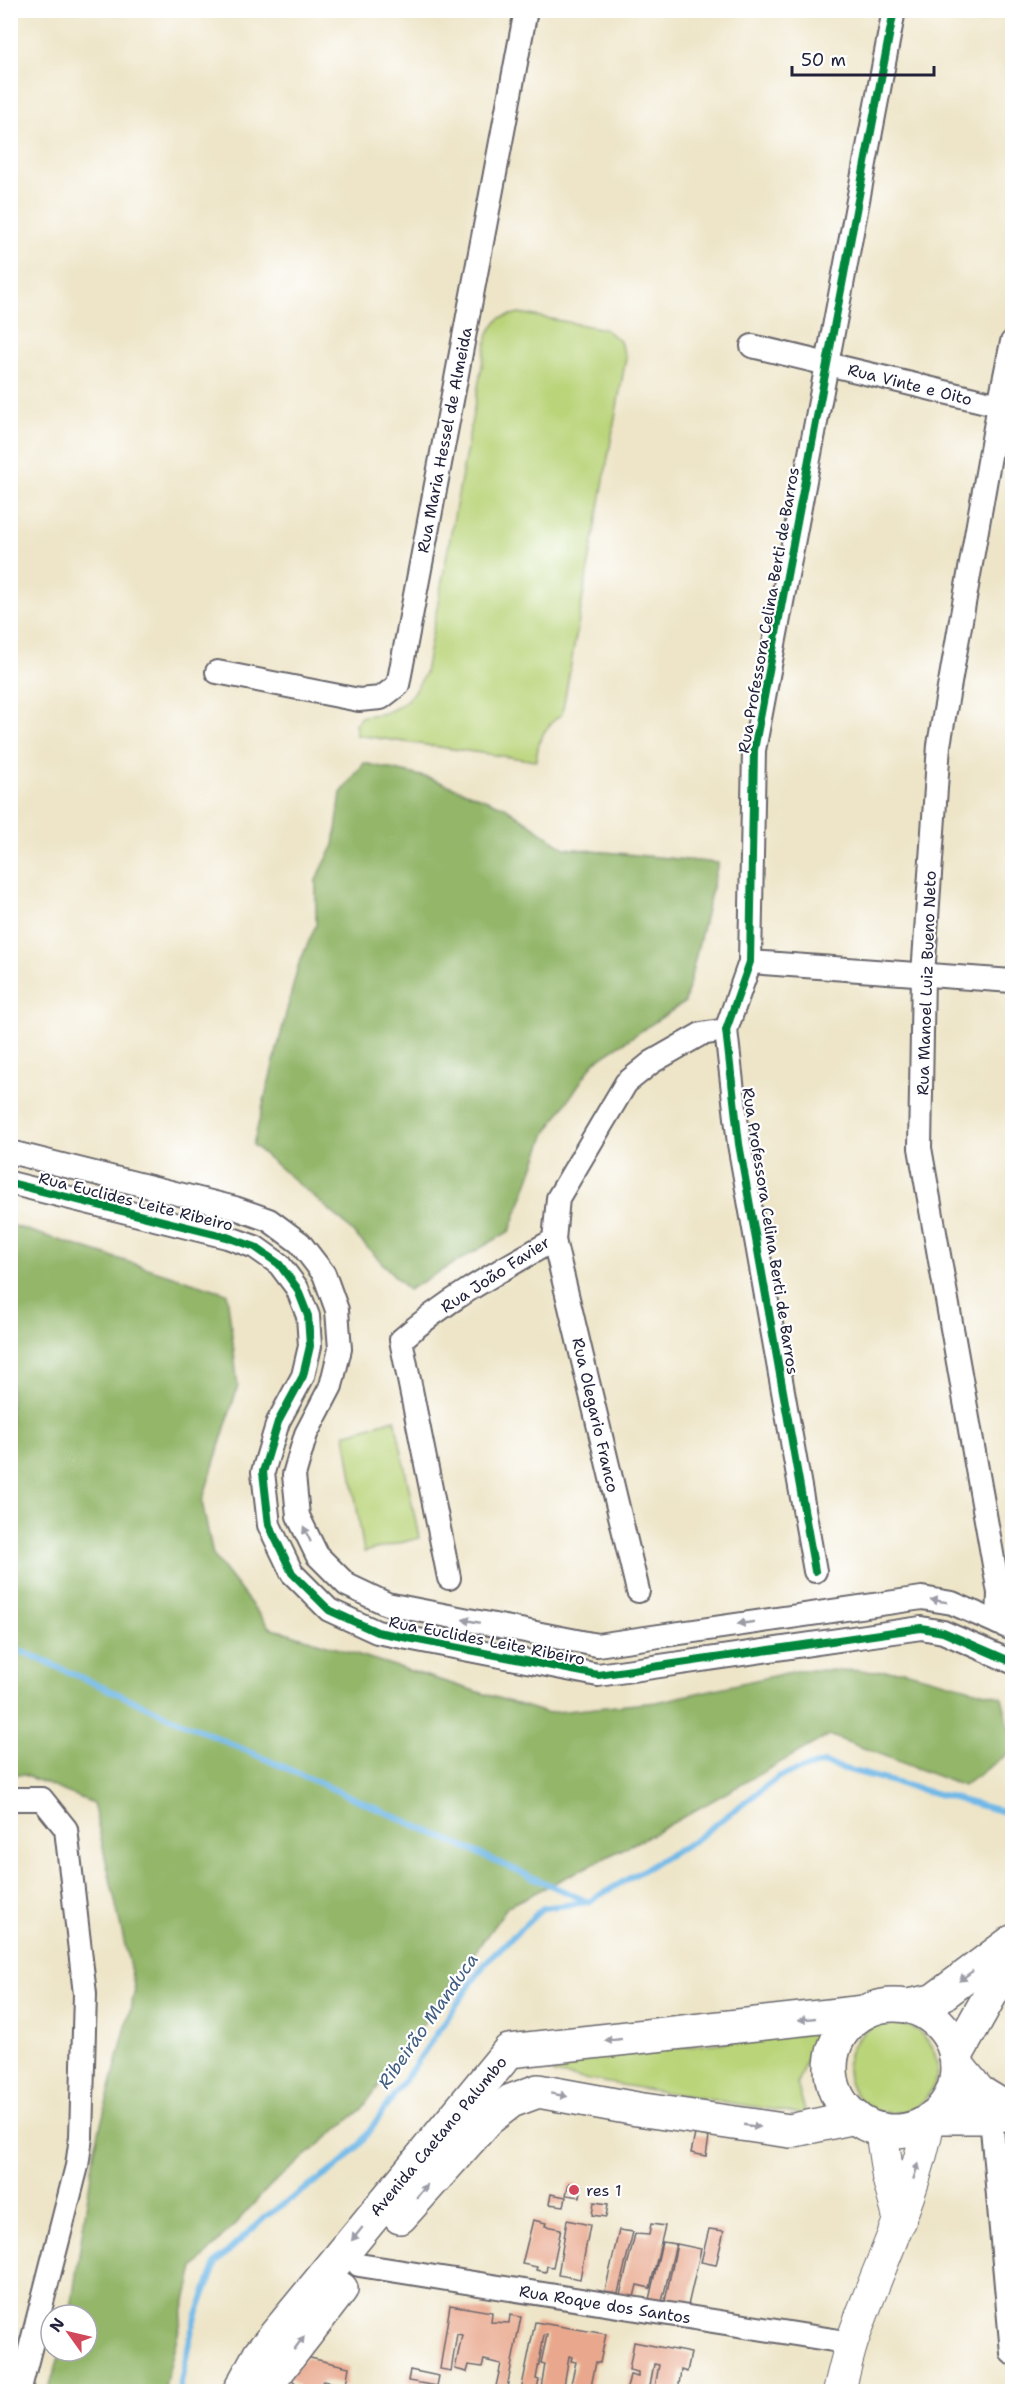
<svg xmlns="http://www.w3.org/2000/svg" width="1023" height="2402" viewBox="0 0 1023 2402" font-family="'Shantell Sans',sans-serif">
<rect width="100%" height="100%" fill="#fff"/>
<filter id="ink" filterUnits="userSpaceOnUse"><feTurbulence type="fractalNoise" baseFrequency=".0167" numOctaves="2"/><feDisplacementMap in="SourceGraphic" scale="12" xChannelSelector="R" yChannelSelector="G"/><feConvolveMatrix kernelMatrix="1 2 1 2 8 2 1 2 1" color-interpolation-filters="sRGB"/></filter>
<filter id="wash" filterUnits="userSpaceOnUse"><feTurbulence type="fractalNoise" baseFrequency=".008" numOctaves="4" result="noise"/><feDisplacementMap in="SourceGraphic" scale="24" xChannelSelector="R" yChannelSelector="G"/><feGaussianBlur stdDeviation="1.35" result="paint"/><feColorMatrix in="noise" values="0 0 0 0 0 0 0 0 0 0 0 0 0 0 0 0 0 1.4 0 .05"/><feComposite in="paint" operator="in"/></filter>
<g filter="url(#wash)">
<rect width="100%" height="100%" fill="#eee5c8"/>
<g fill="#bad479" stroke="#6e7b5a" stroke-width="1.5">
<path d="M 519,313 L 604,329 L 619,340 L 626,357 L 562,714 C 544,727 538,739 536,761 L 357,735 L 355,724 L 361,717 C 368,714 377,715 384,713 C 405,707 416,691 425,673 L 488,333 L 500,318 Z"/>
<polygon points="395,1419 419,1538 364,1552 345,1434"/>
<circle cx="892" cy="2068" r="45"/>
<polygon points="819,2032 814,2039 797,2084 806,2115 553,2074 558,2061"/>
</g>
<g fill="#93b669" stroke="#5a6c52" stroke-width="1.5">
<polygon points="364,763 430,778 505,807 565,848 718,863 685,1002 594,1062 546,1133 510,1231 408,1290 341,1220 253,1145 298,966 316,925 316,880 334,845 341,793"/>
<polygon points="11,1225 227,1293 238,1386 202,1502 213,1555 269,1627 546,1713 657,1702 800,1670 904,1671 1002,1697 1012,1738 1012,1751 963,1786 829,1735 653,1834 508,1906 362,2109 271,2185 194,2268 164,2391 48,2391 61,2351 87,2351 87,2315 70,2315 95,2148 135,1990 93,1803 24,1775 11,1774"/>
</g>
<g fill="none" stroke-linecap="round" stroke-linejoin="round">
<g stroke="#6fb8e7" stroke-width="6">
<polyline points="10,1646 586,1901"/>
<polyline points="179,2392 192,2329 216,2263 265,2217 337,2167 361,2143 486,1962 543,1908 588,1902 695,1840 780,1776 823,1763 1012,1814"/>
</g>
</g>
<g id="blocks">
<g fill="#e9a88d">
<polygon points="695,2134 709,2137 706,2156 691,2153"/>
<polygon points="569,2183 582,2186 580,2197 566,2195"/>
<polygon points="551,2194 566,2197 564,2206 549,2204"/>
<polygon points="594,2202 608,2204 606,2217 592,2215"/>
<polygon points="533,2220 546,2223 545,2226 561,2229 553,2267 547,2266 546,2272 536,2270 537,2267 522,2264"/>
<polygon points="567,2220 590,2225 580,2279 558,2275"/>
<polygon points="651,2224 665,2226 650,2288 637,2285 634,2297 620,2295 635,2234 649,2235"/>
<polygon points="709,2229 724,2231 716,2265 701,2262"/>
<polygon points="619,2230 633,2232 618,2293 605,2291"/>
<polygon points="662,2242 676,2244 661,2306 648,2304"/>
<polygon points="677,2244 701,2249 687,2310 664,2306"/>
<polygon points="450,2305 492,2312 491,2322 509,2323 510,2315 521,2317 507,2388 496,2386 501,2364 484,2360 482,2367 469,2365 467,2372 455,2369 462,2335 457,2334 451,2371 440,2369"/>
<polygon points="535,2322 606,2334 600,2363 596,2362 590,2392 569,2392 576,2362 571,2361 572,2357 569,2356 563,2392 541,2388 545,2364 541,2363 547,2335 544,2335 536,2379 539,2380 536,2392 521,2391"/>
<polygon points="634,2342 691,2353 687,2372 681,2370 678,2392 654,2392 659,2365 654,2364 649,2392 626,2392 630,2375 638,2377 638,2372 629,2370"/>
<polygon points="306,2357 349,2367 346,2385 323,2381 314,2392 305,2392 289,2377"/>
<polygon points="410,2370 439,2376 437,2386 408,2381"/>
</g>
</g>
</g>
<g filter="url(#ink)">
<use href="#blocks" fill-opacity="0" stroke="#69666c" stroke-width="1.5"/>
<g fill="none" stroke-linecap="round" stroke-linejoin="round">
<g stroke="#69666c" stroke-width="26">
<g id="minor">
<polyline points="752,346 999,405"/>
<polyline points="217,672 359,700 381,698 398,685 526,10"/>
<polyline points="750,962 1012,981"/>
<polyline points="10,1152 235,1208 269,1220 300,1243 324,1274 337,1310 340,1349 331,1386 306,1434 294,1475 298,1516 317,1555 347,1585 387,1604 597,1645 922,1598 952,1603 1012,1629"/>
<polyline points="10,1183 227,1237 255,1247 279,1264 297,1288 308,1316 310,1346 303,1376 278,1422 263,1472 269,1525 292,1573 329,1610 377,1632 598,1675 921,1628 943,1632 1012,1662"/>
<polyline points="554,1240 638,1591"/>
<polyline points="815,1571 739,1144 726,1030 750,962 754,750 894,10"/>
<path d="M 449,1578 L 401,1340 C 447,1299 501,1270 554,1240 L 558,1198 L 626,1083 L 652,1062 L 701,1034 L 726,1030"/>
<polyline points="998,1623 999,1593 920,1148 923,975 939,745 999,405 1012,342"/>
<polyline points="10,1799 42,1799 66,1829 85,1994 81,2137 77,2166 19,2392"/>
<polyline points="993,2104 991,2117 1012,2353"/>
<polyline points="359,2265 852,2343"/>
</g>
</g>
<g stroke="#69666c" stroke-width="34">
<g id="secondary">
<polyline points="881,2129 888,2177 900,2221"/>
<path d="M 839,2392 C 843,2375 847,2358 852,2342 C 877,2268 915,2197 929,2119"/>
</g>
</g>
<g stroke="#69666c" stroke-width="36">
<g id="primary">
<circle cx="894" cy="2068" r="63"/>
<polyline points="908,2006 933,2001 1012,1942"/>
<polyline points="956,2056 1012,1956"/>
<polyline points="957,2065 979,2092 1012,2112"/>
<polyline points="933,2117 991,2117 1012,2112"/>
<polyline points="400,2217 488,2119 511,2101 538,2091 637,2109 790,2131 855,2117"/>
<polyline points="239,2392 260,2354 509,2051 865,2012"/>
<polyline points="268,2392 273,2377 341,2289"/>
</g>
</g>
<use href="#minor" stroke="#fff" stroke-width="22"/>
<use href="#secondary" stroke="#fff" stroke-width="32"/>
<use href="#primary" stroke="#fff" stroke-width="33"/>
<g stroke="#fff" stroke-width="11">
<g id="cycleway">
<polyline points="10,1183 227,1237 255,1247 279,1264 297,1288 308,1316 310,1346 303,1376 278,1422 263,1472 269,1525 292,1573 329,1610 377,1632 598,1675 921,1628 943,1632 1012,1662"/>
<polyline points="815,1571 739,1144 726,1030 750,962 754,750 894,10"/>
</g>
</g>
<use href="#cycleway" stroke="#00873e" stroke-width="8"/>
</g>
<defs><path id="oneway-solid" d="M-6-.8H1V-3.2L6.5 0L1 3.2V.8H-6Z" transform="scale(1.5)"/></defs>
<g fill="#9c9ca7">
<use href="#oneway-solid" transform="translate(307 1534) rotate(-115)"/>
<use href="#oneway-solid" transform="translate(939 1601) rotate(-171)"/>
<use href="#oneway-solid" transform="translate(471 1621) rotate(-169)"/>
<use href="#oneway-solid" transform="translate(746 1623) rotate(172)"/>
<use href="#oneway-solid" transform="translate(966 1976) rotate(143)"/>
<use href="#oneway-solid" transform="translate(807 2019) rotate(174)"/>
<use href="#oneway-solid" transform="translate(613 2040) rotate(174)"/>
<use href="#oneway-solid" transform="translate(559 2095) rotate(10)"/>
<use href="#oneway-solid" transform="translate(752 2126) rotate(8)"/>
<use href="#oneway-solid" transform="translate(916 2171) rotate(-72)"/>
<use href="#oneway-solid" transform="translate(422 2191) rotate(-50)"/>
<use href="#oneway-solid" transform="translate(357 2234) rotate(129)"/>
<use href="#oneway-solid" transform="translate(299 2343) rotate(-53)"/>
</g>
</g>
<circle fill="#d1495b" stroke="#fff" stroke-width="2" cx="574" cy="2190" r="6"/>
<g text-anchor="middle" stroke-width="4.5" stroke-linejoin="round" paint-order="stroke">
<g font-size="16" fill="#22223b" stroke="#fff">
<text transform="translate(910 384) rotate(14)" y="6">Rua Vinte e Oito</text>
<text transform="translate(444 440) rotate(-79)" y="6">Rua Maria Hessel de Almeida</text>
<text transform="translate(768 610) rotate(-80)" y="6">Rua Professora Celina Berti de Barros</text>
<text transform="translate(926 983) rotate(-88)" y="6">Rua Manoel Luiz Bueno Neto</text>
<text transform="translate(136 1201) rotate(14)" y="6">Rua Euclides Leite Ribeiro</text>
<text transform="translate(771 1231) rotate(81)" y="6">Rua Professora Celina Berti de Barros</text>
<text transform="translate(495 1274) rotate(-33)" y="6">Rua João Favier</text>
<text transform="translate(596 1415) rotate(77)" y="6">Rua Olegario Franco</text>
<text transform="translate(487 1640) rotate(11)" y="6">Rua Euclides Leite Ribeiro</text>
<text transform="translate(438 2136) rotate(-50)" y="6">Avenida Caetano Palumbo</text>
<text transform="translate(605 2304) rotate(9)" y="6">Rua Roque dos Santos</text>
</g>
<g font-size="16" fill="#22223b" stroke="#fff" text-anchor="start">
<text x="586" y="2196">res 1</text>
</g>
<g font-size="18" font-style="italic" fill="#415e80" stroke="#fff">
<text transform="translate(428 2021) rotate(-55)" y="6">Ribeirão Manduca</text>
</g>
</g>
<rect width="1023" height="2402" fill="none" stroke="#fff" stroke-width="36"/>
<g transform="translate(69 2333) rotate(304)"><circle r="28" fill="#ffffff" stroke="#a7a7b1" stroke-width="1.5"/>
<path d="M0-4.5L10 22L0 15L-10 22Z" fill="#d1495b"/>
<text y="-9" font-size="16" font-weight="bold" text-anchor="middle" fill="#22223b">N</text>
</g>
<path d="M792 66v9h142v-9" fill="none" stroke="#22223b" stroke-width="3"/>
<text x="801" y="66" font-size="18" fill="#22223b" stroke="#ffffff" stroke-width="4.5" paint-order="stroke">50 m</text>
</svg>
